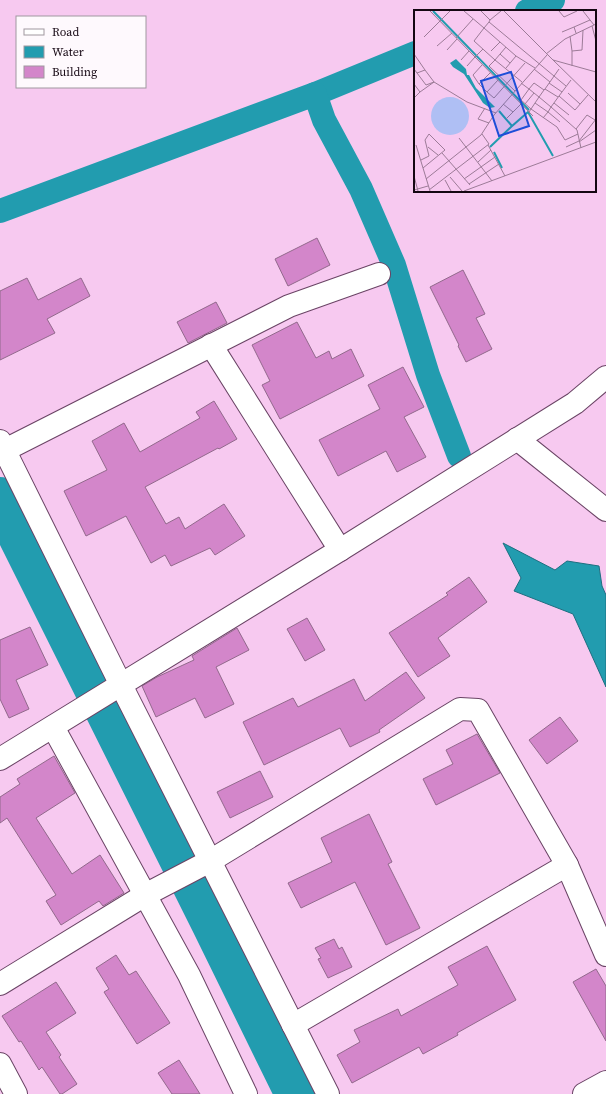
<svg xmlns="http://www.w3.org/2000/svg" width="606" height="1094" viewBox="0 0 606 1094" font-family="'Source Serif 4',serif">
<rect width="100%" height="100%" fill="#f7c9f0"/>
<polygon fill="#229caf" stroke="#1e6f80" points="503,543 555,570 567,561 599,566 602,586 606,595 606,687 573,614 514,591 521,578"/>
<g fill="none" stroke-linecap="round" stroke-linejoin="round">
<g stroke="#229caf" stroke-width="24">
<polyline points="527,11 553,0"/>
<polyline points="315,94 415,53"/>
<polyline points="0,211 315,94 324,120 361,189 394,265 428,375 459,456"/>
</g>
<polyline stroke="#229caf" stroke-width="42" points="0,498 212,923 296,1094"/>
</g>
<g fill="#d386ca" stroke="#92698c">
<polygon points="317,238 330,265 288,286 275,259"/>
<polygon points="463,270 485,314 476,318 492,349 466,362 458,346 459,345 430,287"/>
<polygon points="27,278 38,300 81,278 90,296 47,319 55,333 0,360 0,291"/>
<polygon points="216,302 227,323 188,343 177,322"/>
<polygon points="297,322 316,358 329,351 332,359 351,349 364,376 280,419 262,385 270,381 252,345"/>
<polygon points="403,367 424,407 404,417 426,457 397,472 386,451 338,476 319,440 380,409 368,385"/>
<polygon points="214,401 237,439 219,449 218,448 145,487 166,524 179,517 185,529 224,504 245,536 215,555 210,548 171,566 165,555 151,563 126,516 86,536 64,491 107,470 92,441 124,423 140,452 200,418 196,412"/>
<polygon points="469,577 487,602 438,638 450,656 418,677 389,633 448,595 446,593"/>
<polygon points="307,618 325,650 305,661 287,629"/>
<polygon points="30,627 48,665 16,680 29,709 9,718 0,699 0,640"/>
<polygon points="237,628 249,650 216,667 234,704 205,718 195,698 156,717 142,686 157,677 194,660 192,656"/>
<polygon points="406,672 425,698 379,730 380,732 350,747 340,728 264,765 243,722 293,698 298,707 354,679 365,701"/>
<polygon points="560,717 578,741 547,764 529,740"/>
<polygon points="477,734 500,773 436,805 423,779 453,764 446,750"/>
<polygon points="54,756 75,793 36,818 72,874 100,855 124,893 103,906 99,901 61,925 46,901 56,895 7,818 0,823 0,797 20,784 17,779"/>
<polygon points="260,771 273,797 230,818 217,792"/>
<polygon points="369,814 392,862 388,864 420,928 386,945 355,882 301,908 288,883 332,862 321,838"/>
<polygon points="334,939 339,949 342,947 352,967 328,978 318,959 321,958 315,948"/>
<polygon points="487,946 516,1000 457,1033 458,1035 423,1054 419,1047 352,1083 337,1055 360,1042 354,1030 398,1009 401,1016 458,985 448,967"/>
<polygon points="116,955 129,975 136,971 170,1023 137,1044 104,992 109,989 96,968"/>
<polygon points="596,969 606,986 606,1041 573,982"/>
<polygon points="56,982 76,1013 46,1032 61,1055 59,1057 77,1084 62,1094 60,1094 42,1067 39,1070 21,1041 19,1042 2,1016"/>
<polygon points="179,1060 200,1094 172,1094 158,1073"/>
</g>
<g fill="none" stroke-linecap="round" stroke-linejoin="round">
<g stroke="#6a4465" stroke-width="24">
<g id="street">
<polyline points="211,345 340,550"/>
<polyline points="517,439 606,510"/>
<polyline points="0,441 121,685 328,1094"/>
<polyline points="5,450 289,306 379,274"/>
<polyline points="53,727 189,975 246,1094"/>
<polyline points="0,759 340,550 575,403 606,377"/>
<polyline points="567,865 606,955"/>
<polyline points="0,984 145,895 210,861 460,709 478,710 567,865 293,1025"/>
<polyline points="0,1064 16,1094"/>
<polyline points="584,1094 606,1082"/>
</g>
</g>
<use href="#street" stroke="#fff" stroke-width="22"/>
</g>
<g transform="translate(414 10)">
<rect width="182" height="182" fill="#f7c9f0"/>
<path d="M17 106a19 19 0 1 1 38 0a19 19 0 1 1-38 0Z" fill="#afbff4"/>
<path d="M 42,49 L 52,59 L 53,65 L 55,65 L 62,78 L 81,97 L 76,98 L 69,93 L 50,64 L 39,57 L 36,53 Z" fill="#229caf"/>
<path fill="none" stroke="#229caf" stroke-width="2" d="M 19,1 L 115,100M 85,101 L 98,116 L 114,102 L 139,146M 76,137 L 98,116M 80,142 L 88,158"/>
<path fill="none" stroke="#9c7b97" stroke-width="1" d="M 16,1 L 61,47 L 53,56M 50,1 L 70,18 L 60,31 L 81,50 L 92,37M 67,1 L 76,10 L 75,12M 90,1 L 139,50 L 182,62M 145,1 L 150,7 L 163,1M 169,1 L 180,15M 76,10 L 87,1M 178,16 L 182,31M 148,22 L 160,17M 162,23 L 160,17 L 176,10M 156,26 L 158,41 L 168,40 L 169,20M 10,27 L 36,1M 42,28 L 59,9M 23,36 L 38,23M 69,39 L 61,47 L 119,106M 33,40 L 43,29M 77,41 L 86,32M 158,41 L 158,56M 0,44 L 11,60 L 3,63 L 0,59M 86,44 L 96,53M 132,44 L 151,29 L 182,14M 102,46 L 70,18 L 75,12 L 152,76M 47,50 L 55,41M 139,50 L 182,92M 92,58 L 102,46 L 121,58M 120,59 L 136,72M 3,63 L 12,75 L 20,72 L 11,60M 84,70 L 73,82 L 80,88 L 111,53M 107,73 L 115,79 L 107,90 L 117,99 L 121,93M 135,73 L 148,82M 65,74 L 59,65 L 68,55M 131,79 L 144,87M 130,80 L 120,73 L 115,79 L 125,87 L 121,93 L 134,102 L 137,97 L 125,87 L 130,80 L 131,79 L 145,59M 101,81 L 75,56 L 81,50 L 108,72M 6,82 L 20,72 L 53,92 L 82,103M 73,82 L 65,74 L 77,62M 154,83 L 166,94M 145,86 L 157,70M 0,88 L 6,82 L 0,74M 140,93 L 155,105M 89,94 L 99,102M 111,94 L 120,83M 71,98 L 64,109 L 75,113M 115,102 L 117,99 L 143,117 L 151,130 L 164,124M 129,108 L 134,102 L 146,112M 92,109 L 107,94M 162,119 L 173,105 L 181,110M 45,128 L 78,171M 165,131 L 182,109M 165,132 L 182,120M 2,135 L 16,181M 74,135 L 91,166M 14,137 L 24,145M 152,137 L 165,131M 167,138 L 163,120 L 137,97 L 145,86 L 161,100 L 174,85M 28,143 L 56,175M 7,150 L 15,146 L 11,130 L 15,124 L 31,140 L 9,158M 64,152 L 77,140M 0,166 L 4,181M 36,167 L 48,181M 12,169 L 67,125 L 80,105 L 133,45M 50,169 L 81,147M 31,170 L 37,181M 55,174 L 85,154M 0,180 L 14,176M 15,180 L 75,134 L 68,124M 50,181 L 182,132"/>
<path fill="#1d4ed8" fill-opacity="0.15" stroke="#1d4ed8" stroke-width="2" d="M 97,62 L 115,116 L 85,126 L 67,71 Z"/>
<rect width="182" height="182" fill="none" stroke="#140612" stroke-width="2"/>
</g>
<rect x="16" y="16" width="130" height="72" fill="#fef9fd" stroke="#a0989f"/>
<rect x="24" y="29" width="20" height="6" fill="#ffffff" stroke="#a0989f"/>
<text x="52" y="36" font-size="12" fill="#140612">Road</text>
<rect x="24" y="46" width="20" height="12" fill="#229caf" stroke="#a0989f"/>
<text x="52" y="56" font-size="12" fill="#140612">Water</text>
<rect x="24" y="66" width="20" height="12" fill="#d386ca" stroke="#a0989f"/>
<text x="52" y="76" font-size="12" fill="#140612">Building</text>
</svg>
